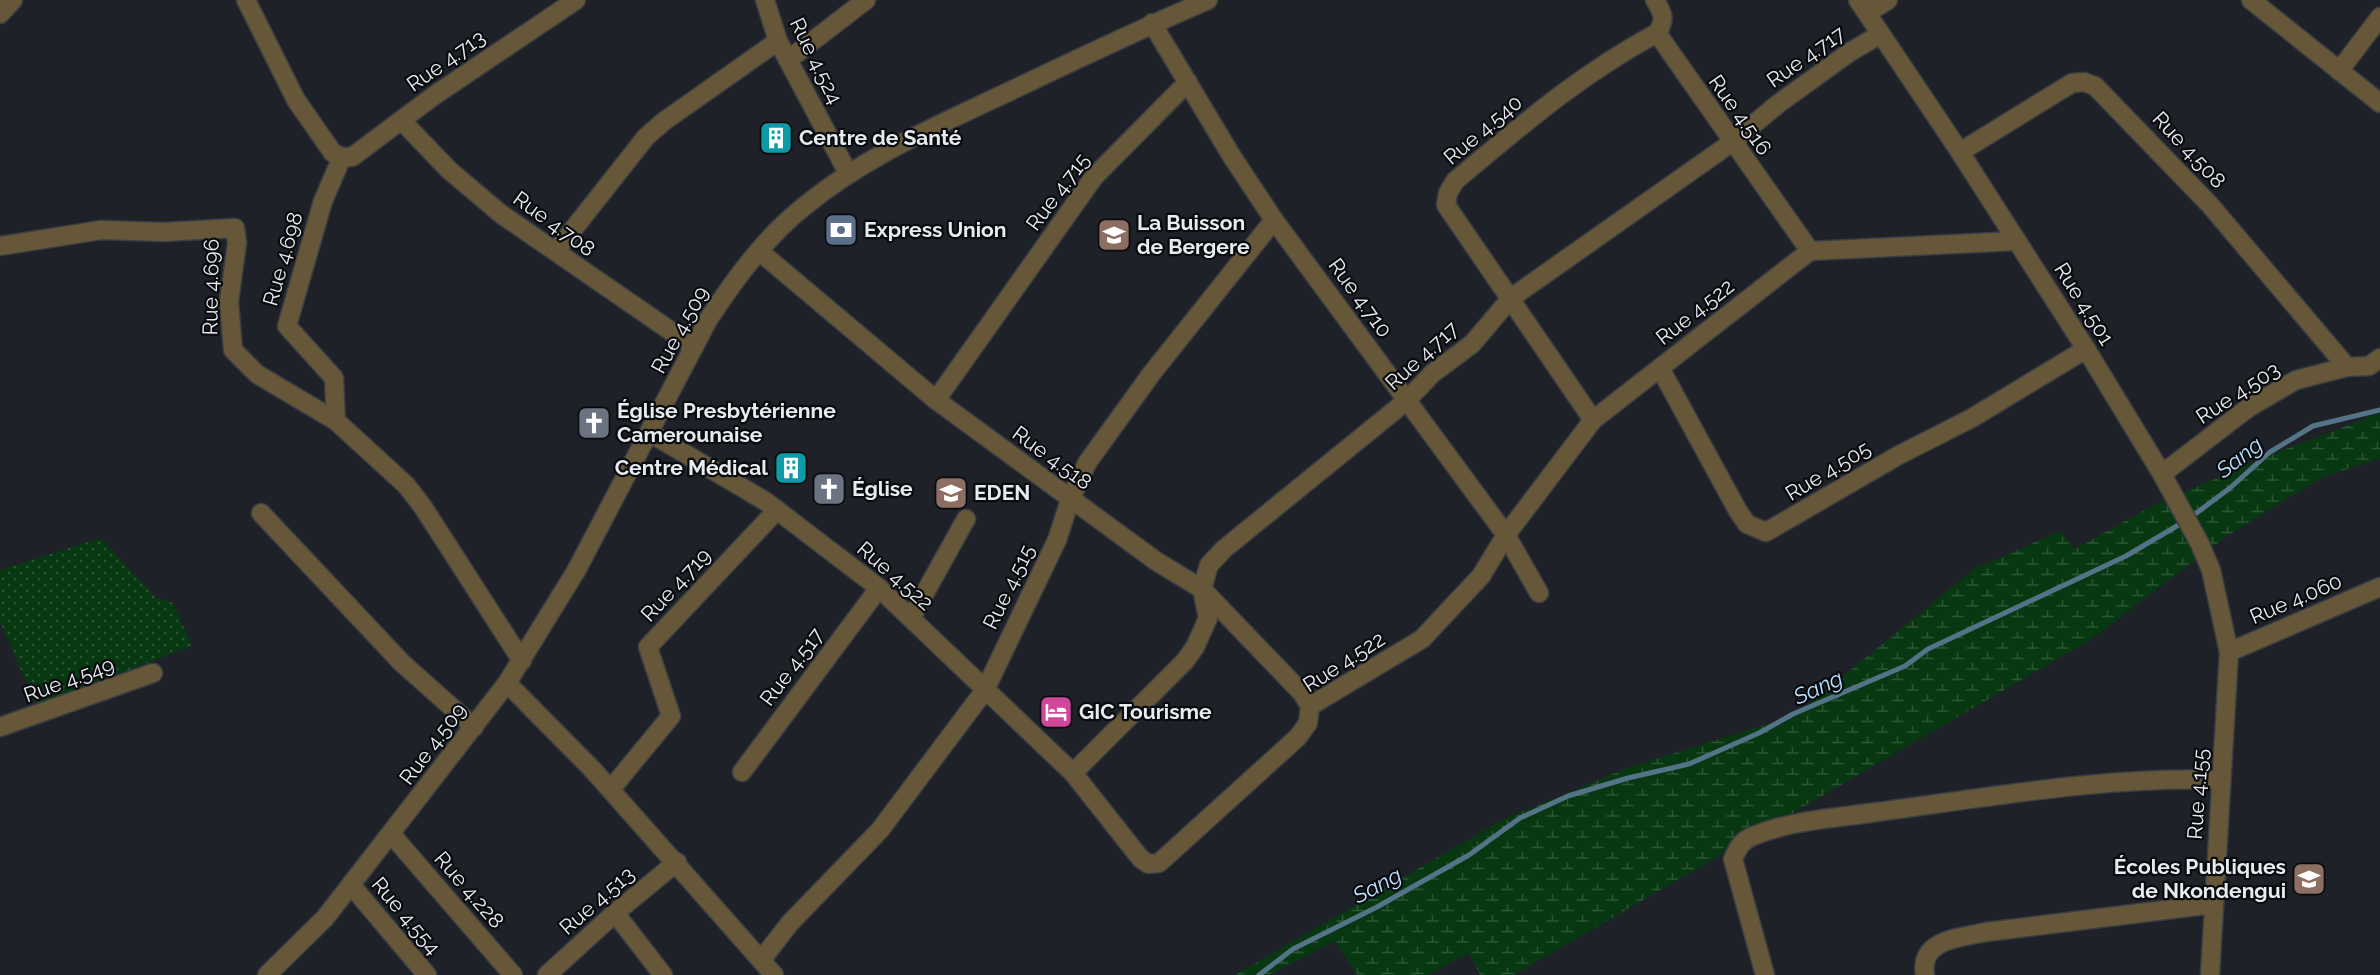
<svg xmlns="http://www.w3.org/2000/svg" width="2380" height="975" viewBox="0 0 2380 975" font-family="Raleway,sans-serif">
<defs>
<pattern id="grass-dots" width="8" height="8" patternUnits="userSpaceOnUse" patternTransform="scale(1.5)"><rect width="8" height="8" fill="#083811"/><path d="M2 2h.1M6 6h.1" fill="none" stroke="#2c5534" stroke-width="1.8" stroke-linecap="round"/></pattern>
<pattern id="wetland-marsh" width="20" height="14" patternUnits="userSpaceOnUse" patternTransform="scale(1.5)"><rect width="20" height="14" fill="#083811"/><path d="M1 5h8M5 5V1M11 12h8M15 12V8" fill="none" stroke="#2c5534"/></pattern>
</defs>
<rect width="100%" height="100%" fill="#1e2128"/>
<polygon fill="url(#grass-dots)" points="101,538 155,597 173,603 192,646 36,705 0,622 0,570"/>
<polygon fill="url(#wetland-marsh)" points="2380,413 2380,458 2321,478 2227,536 2090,640 1514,975 1480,975 1469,953 1428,975 1357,975 1335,941 1269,975 1235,975 1502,820 1630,767 1796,715 1974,569 2060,531 2075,549 2148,508 2268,456"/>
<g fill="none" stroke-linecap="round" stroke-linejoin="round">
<polyline stroke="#547387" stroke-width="5" points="1259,975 1293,949 1377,907 1469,855 1520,818 1568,796 1628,778 1689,764 1759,733 1793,714 1905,666 1928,649 2126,556 2187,520 2230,488 2270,452 2313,426 2380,410"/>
<g stroke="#3a3d44" stroke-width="21">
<g id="minor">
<polyline points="246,0 296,100 333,153 342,157 323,201 287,326 334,378 336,421 406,485 423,507 522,661"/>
<polyline points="765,0 778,41 848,173"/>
<path d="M 1655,0 C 1663,13 1666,20 1657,33 L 1810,251"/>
<polyline points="1858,0 1960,152 2086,349 2162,474 2200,544 2211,570 2229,652 2210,975"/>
<polyline points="2251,0 2380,103"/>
<polyline points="1867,13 1888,0"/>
<polyline points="0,14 13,0"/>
<polyline points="1152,23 1231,155 1274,220 1506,535 1539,593"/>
<polyline points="788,60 866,0"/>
<polyline points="2339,71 2380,17"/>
<polyline points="402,121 449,170 501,214 694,347"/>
<polyline points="1960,152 2072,83 2084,82 2095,86 2210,205 2347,367"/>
<polyline points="342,157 352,157 435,95 576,0"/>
<polyline points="0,246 101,230 164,232 235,228 237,243 229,301 233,350 257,374 336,421"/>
<polyline points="556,251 646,137 663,122 778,41"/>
<polyline points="759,251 936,400 1156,561 1202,589 1302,693 1310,706"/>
<polyline points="1660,368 1738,511 1747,524 1766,532 1899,455 1972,418 2086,349"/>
<polyline points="936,400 1094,177 1188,82"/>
<path d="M 1593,420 L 1446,205 L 1448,193 L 1455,181 C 1522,125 1579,75 1657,33"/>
<polyline points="650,433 765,501 879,588 1073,773 1141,859 1149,864 1159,863 1298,737 1308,723 1310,706 1422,639 1481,576 1506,535 1593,420 1810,251 2017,241"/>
<polyline points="2162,474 2248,408 2296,380 2347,367 2369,366 2380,358"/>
<polyline points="261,513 402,663 474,727"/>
<polyline points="911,618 966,519"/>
<polyline points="2229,652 2380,587"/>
<polyline points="507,683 593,770 774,975"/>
<polyline points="0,727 153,673"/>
<polyline points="742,772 879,588"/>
<polyline points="1073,773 1185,661 1195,647 1208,618 1202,589 1209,565 1224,549 1405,402 1433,373 1472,344 1511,298 1731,143 1778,104 1850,52 1881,34"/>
<polyline points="611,789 671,716 648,647 777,510"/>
<polyline points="392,835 513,975"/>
<polyline points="351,885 427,975"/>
<polyline points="615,913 663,975"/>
<polyline points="762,959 790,923 880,830 985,690 1057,540 1070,500 1087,463 1152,373 1274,220"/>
<path d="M 267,975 L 325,918 L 507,683 L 576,571 L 708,320 C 734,280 764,239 801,209 C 862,158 934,127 1006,93 C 1073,61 1140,29 1208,0"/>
<polyline points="547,975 615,913 677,862"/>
<path d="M 1765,975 L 1733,859 C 1738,848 1741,841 1753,836 C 1792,820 1836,818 1877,812 C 1991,797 2107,776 2221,780"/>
<path d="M 1925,975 C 1919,939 1960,938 1986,932 L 2214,904"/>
</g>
</g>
<use href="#minor" stroke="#655738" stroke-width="18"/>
</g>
<defs>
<g id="building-square" transform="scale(1.725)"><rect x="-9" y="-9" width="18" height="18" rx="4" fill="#0f9aa8" stroke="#090b0e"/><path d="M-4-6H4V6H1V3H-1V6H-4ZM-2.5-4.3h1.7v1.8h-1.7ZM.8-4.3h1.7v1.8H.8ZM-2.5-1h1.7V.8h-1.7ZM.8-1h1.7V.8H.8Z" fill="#fff"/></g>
<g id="bank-square" transform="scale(1.725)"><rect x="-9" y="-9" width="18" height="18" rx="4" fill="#5c6f8a" stroke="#090b0e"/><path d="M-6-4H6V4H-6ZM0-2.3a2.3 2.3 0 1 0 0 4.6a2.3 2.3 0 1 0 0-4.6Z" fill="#fff"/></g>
<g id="school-square" transform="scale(1.725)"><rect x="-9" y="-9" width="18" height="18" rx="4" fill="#8d6e63" stroke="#090b0e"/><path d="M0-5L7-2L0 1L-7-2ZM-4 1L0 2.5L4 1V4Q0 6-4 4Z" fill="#fff"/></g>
<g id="church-square" transform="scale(1.725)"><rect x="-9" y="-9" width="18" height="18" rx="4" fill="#6b7280" stroke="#090b0e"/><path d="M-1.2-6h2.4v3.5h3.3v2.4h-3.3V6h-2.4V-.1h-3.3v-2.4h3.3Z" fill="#fff"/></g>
<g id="hotel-square" transform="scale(1.725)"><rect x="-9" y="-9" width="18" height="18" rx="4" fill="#d1479c" stroke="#090b0e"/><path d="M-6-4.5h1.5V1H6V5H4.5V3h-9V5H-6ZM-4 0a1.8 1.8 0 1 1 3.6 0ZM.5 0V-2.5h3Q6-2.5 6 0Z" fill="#fff"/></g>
</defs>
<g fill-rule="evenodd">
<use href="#building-square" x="776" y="138"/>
<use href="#bank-square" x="841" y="230"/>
<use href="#school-square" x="1114" y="235"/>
<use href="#church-square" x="594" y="423"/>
<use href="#building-square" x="791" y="468"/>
<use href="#church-square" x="829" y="489"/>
<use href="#school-square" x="951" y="493"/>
<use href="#hotel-square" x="1056" y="712"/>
<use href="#school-square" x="2309" y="879"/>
</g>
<g text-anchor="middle" stroke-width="4.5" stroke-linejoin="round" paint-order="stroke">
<g font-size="21" fill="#e8ebf0" stroke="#090b0e">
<text transform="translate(1806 57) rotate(-35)" y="7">Rue 4.717</text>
<text transform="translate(446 61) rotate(-35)" y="7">Rue 4.713</text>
<text transform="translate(816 61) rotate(64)" y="7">Rue 4.524</text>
<text transform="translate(1740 115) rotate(55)" y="7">Rue 4.516</text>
<text transform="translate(1483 130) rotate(-40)" y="7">Rue 4.540</text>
<text transform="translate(2189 150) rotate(47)" y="7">Rue 4.508</text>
<text transform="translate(1058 192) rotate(-53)" y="7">Rue 4.715</text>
<text transform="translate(554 224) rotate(36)" y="7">Rue 4.708</text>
<text transform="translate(283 259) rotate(-74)" y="7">Rue 4.698</text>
<text transform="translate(211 287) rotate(-89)" y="7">Rue 4.696</text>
<text transform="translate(1360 298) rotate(54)" y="7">Rue 4.710</text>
<text transform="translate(2084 304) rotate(58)" y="7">Rue 4.501</text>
<text transform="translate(1695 312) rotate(-38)" y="7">Rue 4.522</text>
<text transform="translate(680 330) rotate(-61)" y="7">Rue 4.509</text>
<text transform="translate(1422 356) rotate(-42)" y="7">Rue 4.717</text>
<text transform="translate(2238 393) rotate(-33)" y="7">Rue 4.503</text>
<text transform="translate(1052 458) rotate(36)" y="7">Rue 4.518</text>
<text transform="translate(1828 471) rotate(-31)" y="7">Rue 4.505</text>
<text transform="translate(895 576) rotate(41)" y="7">Rue 4.522</text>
<text transform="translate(676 585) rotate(-47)" y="7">Rue 4.719</text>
<text transform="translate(1009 587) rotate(-64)" y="7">Rue 4.515</text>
<text transform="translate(2296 599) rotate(-23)" y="7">Rue 4.060</text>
<text transform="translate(1344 662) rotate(-33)" y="7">Rue 4.522</text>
<text transform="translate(792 667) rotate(-53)" y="7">Rue 4.517</text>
<text transform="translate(69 680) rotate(-20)" y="7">Rue 4.549</text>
<text transform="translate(433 744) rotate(-53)" y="7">Rue 4.509</text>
<text transform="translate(2198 794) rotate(-86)" y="7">Rue 4.155</text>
<text transform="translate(469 890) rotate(49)" y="7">Rue 4.228</text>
<text transform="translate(597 901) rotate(-41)" y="7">Rue 4.513</text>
<text transform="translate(406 916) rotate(50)" y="7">Rue 4.554</text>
</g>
<g font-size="21" font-weight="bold" fill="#e8ebf0" stroke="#090b0e" text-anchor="start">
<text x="799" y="145">Centre de Santé</text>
<text x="1137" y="230">La Buisson<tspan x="1137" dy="24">de Bergere</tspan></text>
<text x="864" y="237">Express Union</text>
<text x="617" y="418">Église Presbytérienne<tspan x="617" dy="24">Camerounaise</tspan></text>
<text x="768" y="475" text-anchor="end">Centre Médical</text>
<text x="852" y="496">Église</text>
<text x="974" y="500">EDEN</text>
<text x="1079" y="719">GIC Tourisme</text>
<text x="2286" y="874" text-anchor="end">Écoles Publiques<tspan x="2286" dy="24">de Nkondengui</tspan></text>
</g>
<g font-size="22" font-style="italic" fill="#bce2ff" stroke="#090b0e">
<text transform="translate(2239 457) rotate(-38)" y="8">Sang</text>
<text transform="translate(1818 687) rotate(-25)" y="8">Sang</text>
<text transform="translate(1377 885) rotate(-28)" y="8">Sang</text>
</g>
</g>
</svg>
